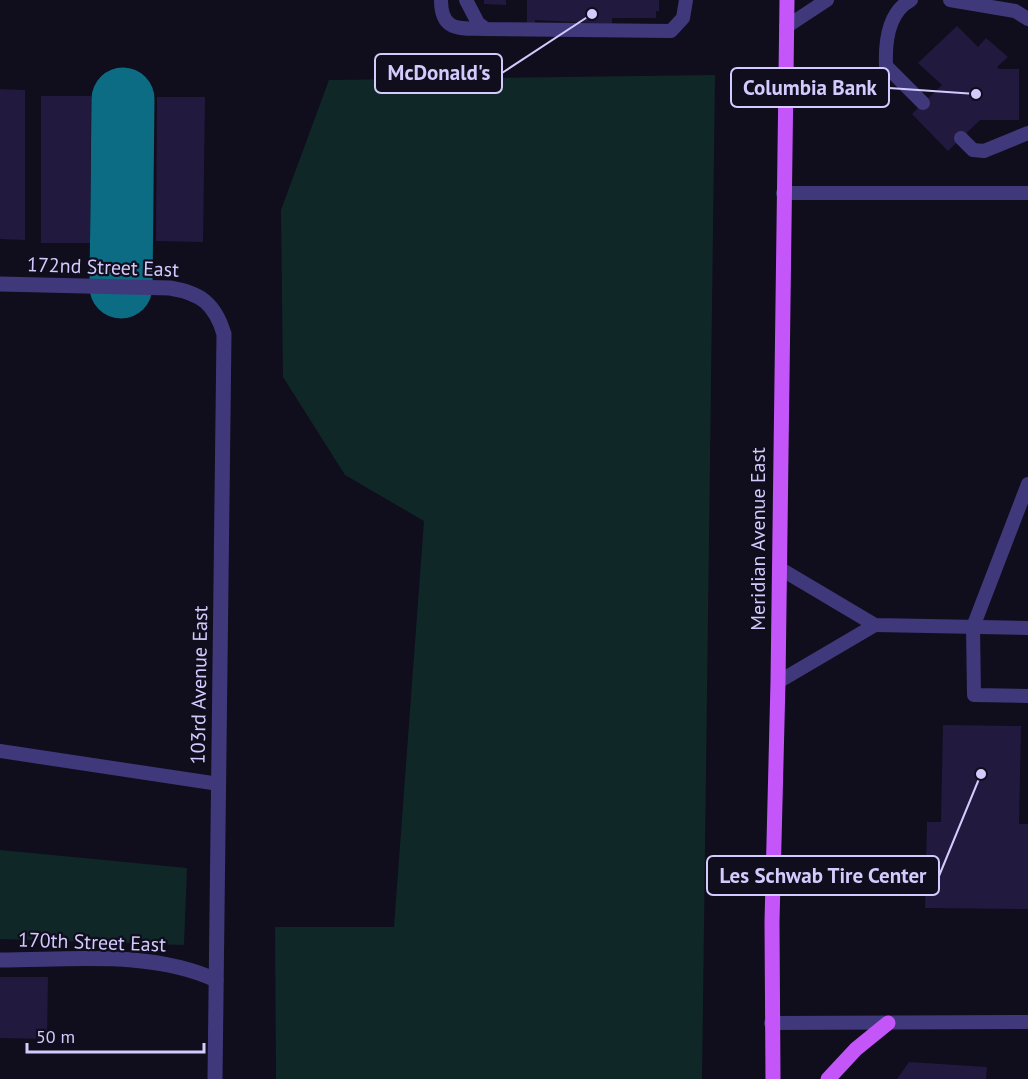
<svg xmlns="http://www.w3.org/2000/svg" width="1028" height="1079" viewBox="0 0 1028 1079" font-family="'PT Sans',sans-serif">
<rect width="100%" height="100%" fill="#100d1d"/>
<g fill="#102727">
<polygon points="715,75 702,1079 276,1079 275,927 394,927 424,521 345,475 283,377 281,210 329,80"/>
<polygon points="0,850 187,868 184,945 0,939"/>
</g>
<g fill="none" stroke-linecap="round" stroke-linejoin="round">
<polyline stroke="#0c6c84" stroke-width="63" points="121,287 123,99"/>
</g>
<g fill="#22193e">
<polygon points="484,0 506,0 506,5 484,4"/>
<polygon points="527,0 659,0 659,11 656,11 656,18 612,18 612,24 535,20 535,23 527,24"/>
<polygon points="957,26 978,47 986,38 1008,57 997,67 999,69 1019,69 1019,120 980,120 948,151 912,114 942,85 918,63"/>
<polygon points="0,89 25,90 25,240 0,239"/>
<polygon points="41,96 91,96 90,243 41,243"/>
<polygon points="157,97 205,97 203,242 156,241"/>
<polygon points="943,725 1021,726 1019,824 1028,824 1028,909 925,908 927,822 941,822"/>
<polygon points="0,977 48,977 47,1039 0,1038"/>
<polygon points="909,1062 987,1067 986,1079 897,1079"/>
</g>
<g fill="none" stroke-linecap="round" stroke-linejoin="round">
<g stroke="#3f397b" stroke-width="14">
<path d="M 441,0 C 441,33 461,28 486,29"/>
<polyline points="466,0 478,23 486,29 671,31 683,18 686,0"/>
<path d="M 911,0 C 888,12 885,42 886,66 L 923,103"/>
<polyline points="950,0 1015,11 1028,19"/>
<polyline points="786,27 827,0"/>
<polyline points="961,138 973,150 984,151 1028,133"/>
<polyline points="783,193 1028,193"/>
<polyline points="1028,484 973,627 974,695 1028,696"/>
<polyline points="779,568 875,625 1028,628"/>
<polyline points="778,682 875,625"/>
<polyline points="0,751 219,784"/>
<polyline points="771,1023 1028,1022"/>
</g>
<g stroke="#3f397b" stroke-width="15">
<path d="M 0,284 L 170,288 C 201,293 215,304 224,334 L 215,1079"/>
<path d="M 0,960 C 71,960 151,950 216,980"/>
</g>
<g stroke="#c456f9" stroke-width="15">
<polyline points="773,1079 772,922 778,682 787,0"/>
<polyline points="828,1079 856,1049 888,1023"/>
</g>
</g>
<g text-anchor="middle" stroke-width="4.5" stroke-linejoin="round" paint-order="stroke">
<g font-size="20" fill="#d3cbfd" stroke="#100d1d">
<text transform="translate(103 267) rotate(2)" y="7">172nd Street East</text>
<text transform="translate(758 539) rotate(-90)" y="7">Meridian Avenue East</text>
<text transform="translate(199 685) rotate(-89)" y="7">103rd Avenue East</text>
<text transform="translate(92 942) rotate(2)" y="7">170th Street East</text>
</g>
</g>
<path fill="none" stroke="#d3cbfd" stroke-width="2" d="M592 14L502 73M976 94L889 88M981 774L939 876"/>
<g fill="#d3cbfd" stroke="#100d1d" stroke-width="2">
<circle cx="592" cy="14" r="6"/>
<circle cx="976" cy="94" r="6"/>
<circle cx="981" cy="774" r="6"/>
</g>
<g fill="#100d1d" stroke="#d3cbfd" stroke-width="2">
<rect x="375" y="54" width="127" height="39" rx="6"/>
<rect x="731" y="68" width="158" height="39" rx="6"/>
<rect x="707" y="856" width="232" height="39" rx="6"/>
</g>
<g font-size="21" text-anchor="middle" font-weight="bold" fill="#d3cbfd">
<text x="439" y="80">McDonald's</text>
<text x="810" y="95">Columbia Bank</text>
<text x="823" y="883">Les Schwab Tire Center</text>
</g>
<path d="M27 1043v9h177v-9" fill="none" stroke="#d3cbfd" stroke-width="3"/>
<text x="36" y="1043" font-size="18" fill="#d3cbfd" stroke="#100d1d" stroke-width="4.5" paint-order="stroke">50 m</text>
</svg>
